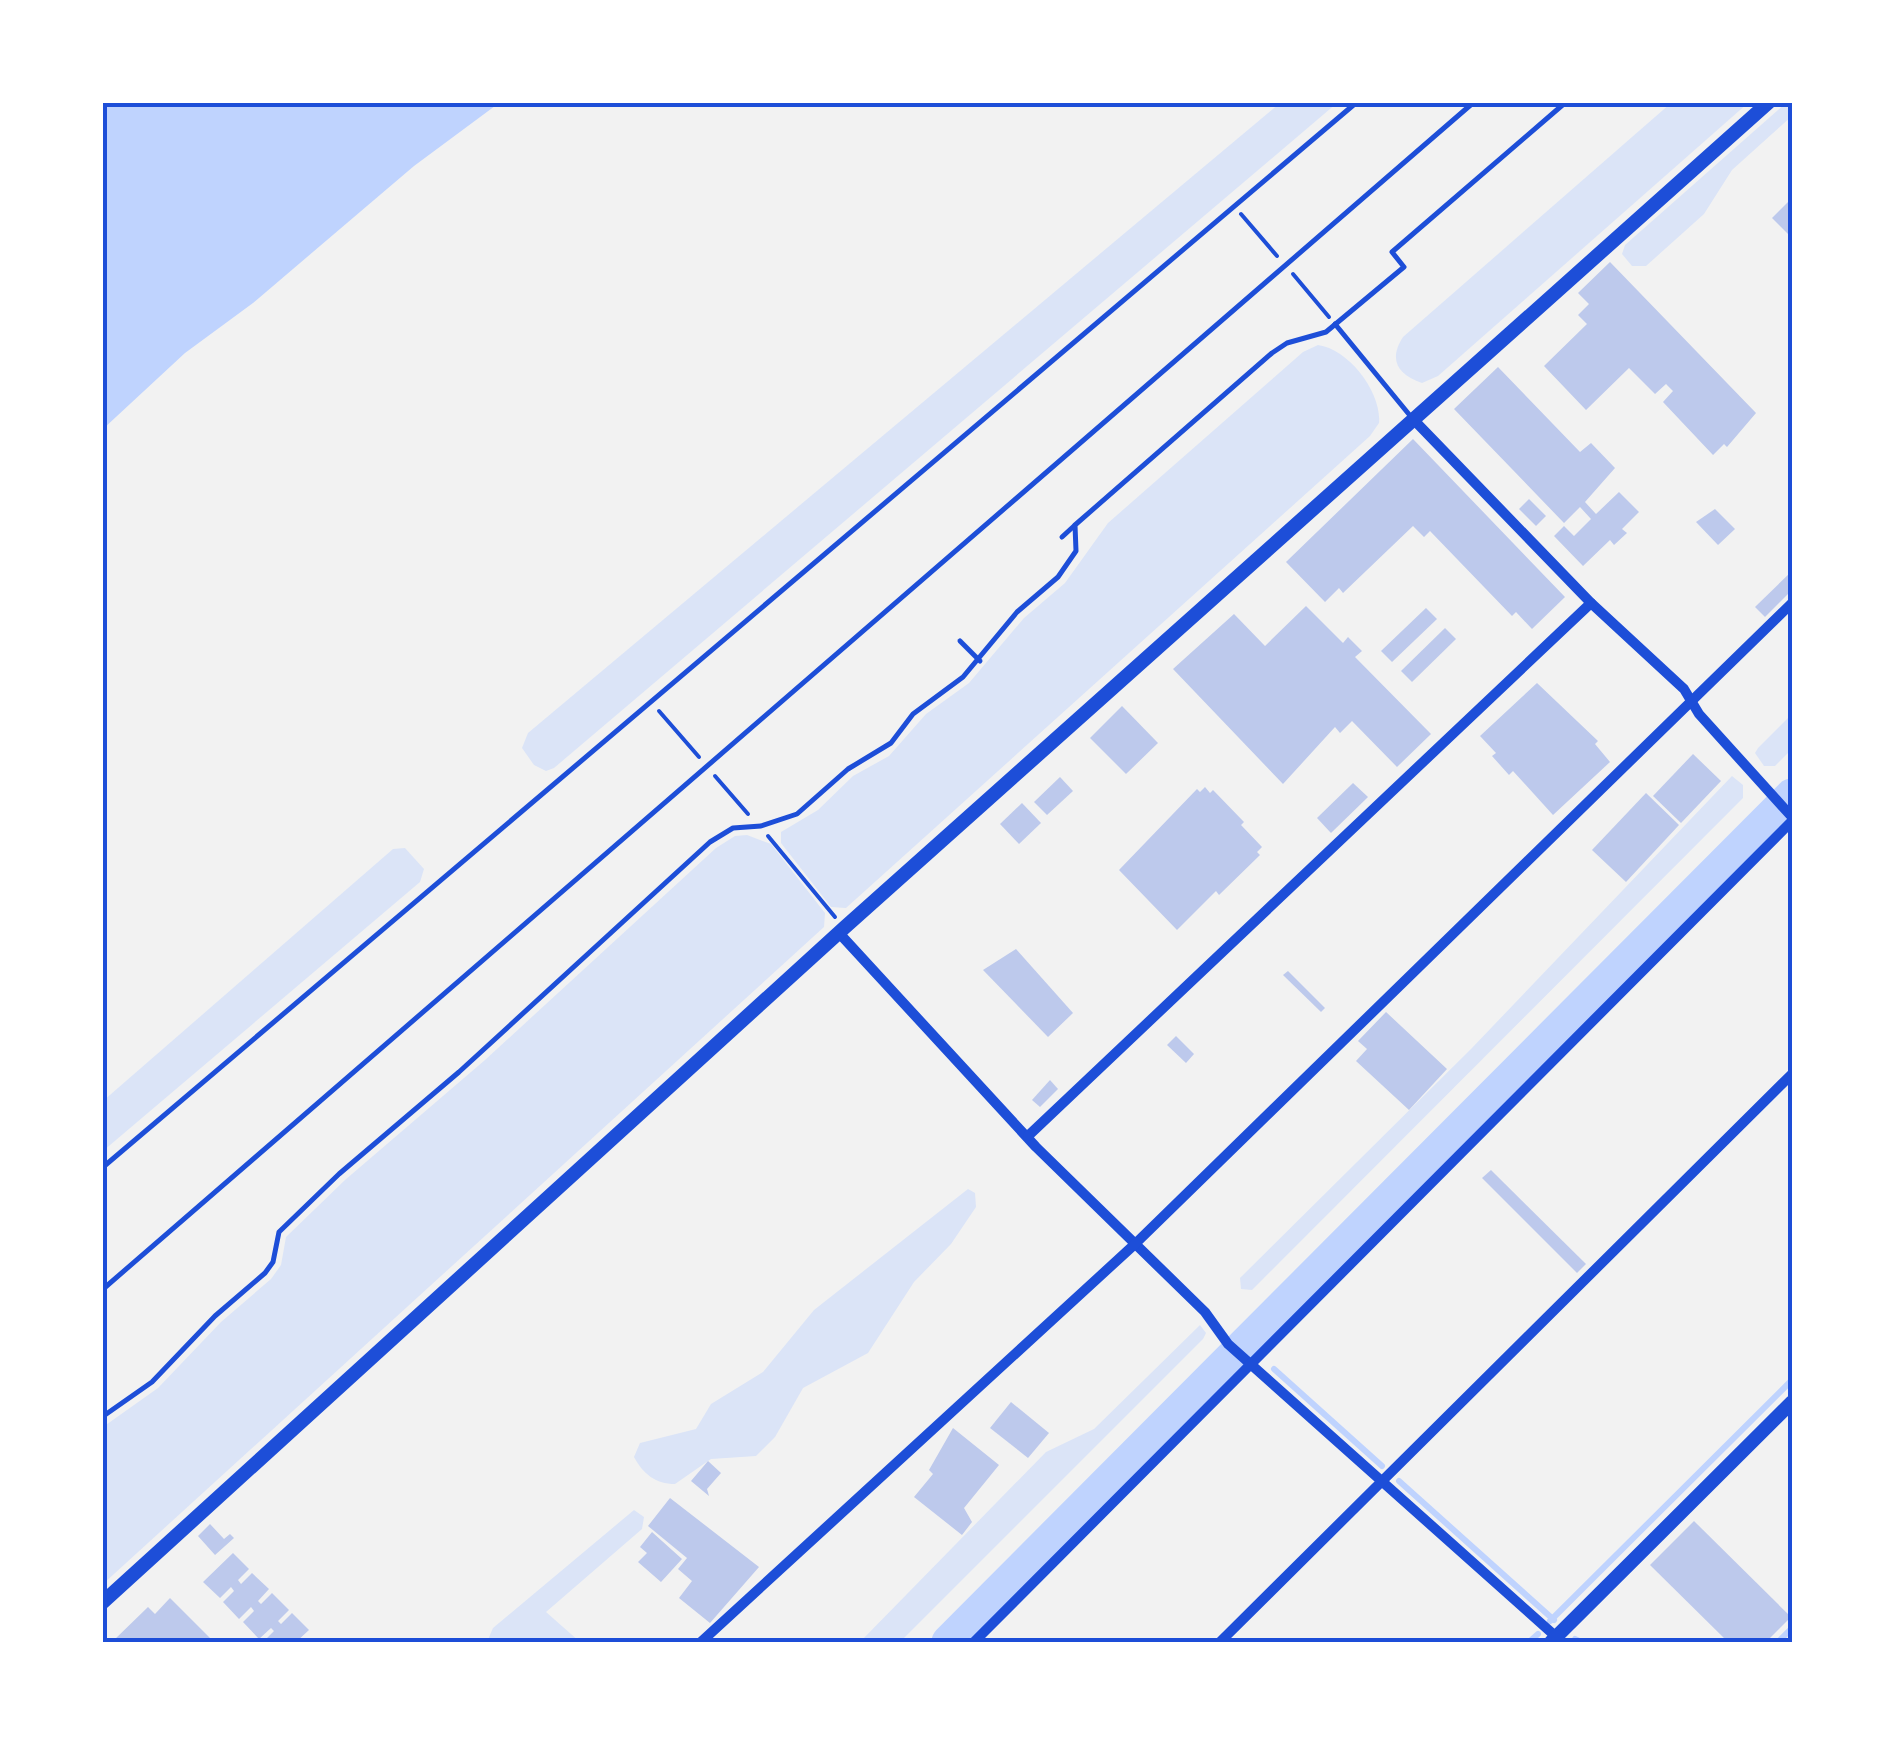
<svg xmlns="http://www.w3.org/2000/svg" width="1895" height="1745" viewBox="0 0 1895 1745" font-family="Roboto,sans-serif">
<rect width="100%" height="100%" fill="#f2f2f2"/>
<g fill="#dbe4f7">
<polygon points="1280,103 1337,103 554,768 546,771 534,765 522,748 528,733"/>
<path d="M 1671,103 L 1748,103 L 1438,376 L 1422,383 C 1398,375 1388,360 1403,337 Z"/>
<polygon points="1786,103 1792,103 1792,116 1732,170 1704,214 1646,266 1632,266 1622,254 1625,245"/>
<path d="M 1318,345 C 1349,349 1382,393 1379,423 L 1370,436 L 846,908 L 831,907 L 781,843 L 781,832 L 818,810 L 853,776 L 889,756 L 926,714 L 969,683 L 1024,618 L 1065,583 L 1108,523 L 1303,352 Z"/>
<polygon points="1792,714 1792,749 1775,766 1764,766 1755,753 1758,748"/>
<polygon points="1732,776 1743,785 1743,798 1252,1290 1241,1289 1240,1278 1471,1049"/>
<polygon points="747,835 771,844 825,913 824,927 103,1584 103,1427 158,1388 221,1322 271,1279 281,1265 286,1237 345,1180 485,1060 716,848 735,836"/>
<polygon points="405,848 424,869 420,882 103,1151 103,1101 393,849"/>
<path d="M 968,1189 L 975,1193 L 976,1207 L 951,1244 L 914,1282 L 868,1353 L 803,1388 L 775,1437 L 756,1456 L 711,1459 L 675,1484 C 656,1484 643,1474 634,1457 L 640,1443 L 696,1429 L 711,1404 L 763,1372 L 814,1310 Z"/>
<polygon points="1200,1325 1206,1333 1203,1339 900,1642 860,1642 1046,1452 1094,1429"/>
<polygon points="634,1510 644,1517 642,1529 546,1612 580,1642 487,1642 493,1628"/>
</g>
<polygon fill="#bfd3fe" points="103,102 499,102 499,103 414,166 253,303 185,353 103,429"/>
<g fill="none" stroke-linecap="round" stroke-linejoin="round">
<g stroke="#bfd3fe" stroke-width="6">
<polyline points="1246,1344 1256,1353"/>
<polyline points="1274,1369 1382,1466"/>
<polyline points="1399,1481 1554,1620"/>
<polyline points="1550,1621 1792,1380"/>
<polyline points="1575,1639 1581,1642"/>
<polyline points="1529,1642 1538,1634"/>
<polyline points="1778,1642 1792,1628"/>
</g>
<polyline stroke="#bfd3fe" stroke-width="35" points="949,1642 1792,796"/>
</g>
<g fill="#bdc9ec">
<polygon points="1790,200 1792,230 1788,234 1772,218"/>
<polygon points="1610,262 1756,413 1727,447 1724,444 1713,455 1663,402 1673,391 1666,384 1655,394 1629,368 1586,410 1544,366 1587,324 1578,315 1589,304 1578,293"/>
<polygon points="1498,367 1580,452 1591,443 1615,468 1585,502 1596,514 1619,492 1639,512 1622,529 1627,533 1614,545 1610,540 1583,566 1554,536 1564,526 1574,536 1591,519 1580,507 1564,523 1454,409"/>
<polygon points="1413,439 1565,597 1532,629 1516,612 1512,616 1430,531 1424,537 1413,526 1343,593 1339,588 1325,602 1286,562"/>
<polygon points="1529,499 1546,516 1536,526 1519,509"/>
<polygon points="1715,509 1735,529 1718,545 1696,522"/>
<polygon points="1792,571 1792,590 1765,617 1755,607"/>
<polygon points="1306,606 1343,643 1348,637 1362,651 1355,657 1431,734 1397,767 1352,721 1340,733 1335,727 1283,784 1173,669 1234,614 1265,646"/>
<polygon points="1426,608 1437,619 1392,662 1381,651"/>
<polygon points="1445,628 1456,639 1412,682 1401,671"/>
<polygon points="1537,683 1598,741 1595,744 1610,762 1553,815 1513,771 1509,775 1492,756 1496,753 1480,736"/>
<polygon points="1122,706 1158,743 1126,774 1090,738"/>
<polygon points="1693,754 1721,781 1681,823 1653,796"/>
<polygon points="1060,777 1073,791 1047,815 1034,802"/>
<polygon points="1353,783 1368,797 1331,833 1317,818"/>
<polygon points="1205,787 1210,793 1213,790 1244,822 1241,825 1262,847 1257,852 1260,855 1219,895 1216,891 1177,930 1119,870 1197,789 1200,792"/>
<polygon points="1646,793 1679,825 1626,882 1592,850"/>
<polygon points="1022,803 1041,823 1019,844 1000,824"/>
<polygon points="1016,949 1073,1013 1048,1037 983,970"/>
<polygon points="1288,971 1325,1008 1321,1012 1283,975"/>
<polygon points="1386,1012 1447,1069 1409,1110 1356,1061 1367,1049 1358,1041"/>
<polygon points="1176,1036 1194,1054 1186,1063 1167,1045"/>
<polygon points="1050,1080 1058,1089 1040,1107 1032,1100"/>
<polygon points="1491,1170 1586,1264 1577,1273 1482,1178"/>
<polygon points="1011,1402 1049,1433 1028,1458 990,1428"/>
<polygon points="953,1428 999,1465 964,1508 972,1522 962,1535 914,1497 933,1474 929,1470"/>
<polygon points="708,1461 721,1473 707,1489 709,1496 691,1481"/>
<polygon points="670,1498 759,1567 710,1623 679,1598 692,1581 678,1569 687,1558 648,1526"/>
<polygon points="1694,1521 1791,1617 1766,1642 1728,1642 1650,1565"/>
<polygon points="210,1524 224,1539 230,1534 234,1538 215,1555 198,1536"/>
<polygon points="652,1532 682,1559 661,1582 638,1562 647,1553 640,1547"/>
<polygon points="233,1553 249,1569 238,1580 241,1584 252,1573 269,1589 258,1601 261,1604 272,1593 289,1610 278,1621 281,1624 292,1613 309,1630 296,1642 263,1642 274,1631 271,1628 259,1639 243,1622 254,1611 251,1607 239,1619 223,1602 234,1591 231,1587 220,1598 203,1582"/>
<polygon points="170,1598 214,1642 112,1642 148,1607 155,1614"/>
</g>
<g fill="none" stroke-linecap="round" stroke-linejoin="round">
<g stroke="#1d4ed8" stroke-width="4">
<polyline points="1241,214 1277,256"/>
<polyline points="1293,274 1329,317"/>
<polyline points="659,711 699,757"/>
<polyline points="715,776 748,814"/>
<polyline points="768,836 835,917"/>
</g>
<g stroke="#1d4ed8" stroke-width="5">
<polyline points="1335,324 1412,418"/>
<polyline points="1062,537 1074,526"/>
<polyline points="960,641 980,661"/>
<polyline points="102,1168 1357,102"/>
<polyline points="102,1290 1474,102"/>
<polyline points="102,1417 152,1382 215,1316 265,1273 273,1262 279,1232 339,1174 459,1072 710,842 733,828 761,826 797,814 848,769 891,743 913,714 963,677 1017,612 1058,577 1076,551 1075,525 1272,353 1287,343 1326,332 1404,267 1392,252 1566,102"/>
</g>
<g stroke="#1d4ed8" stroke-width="10">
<polyline points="1412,418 1591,603 1684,689 1699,714 1792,817"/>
<polyline points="839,933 1036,1147 1205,1312 1228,1344 1562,1642"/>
<polyline points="1028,1136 1591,603"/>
<polyline points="701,1642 1135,1244 1792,603"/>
<polyline points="974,1642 1792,821"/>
<polyline points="1220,1642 1792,1074"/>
</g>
<g stroke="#1d4ed8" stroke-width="14">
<polyline points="102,1603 844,928 1769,102"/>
<polyline points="1551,1642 1792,1402"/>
</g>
</g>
<rect width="1895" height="1745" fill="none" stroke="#ffffff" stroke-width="210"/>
<rect x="105" y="105" width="1685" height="1535" fill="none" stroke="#1d4ed8" stroke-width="4"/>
</svg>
